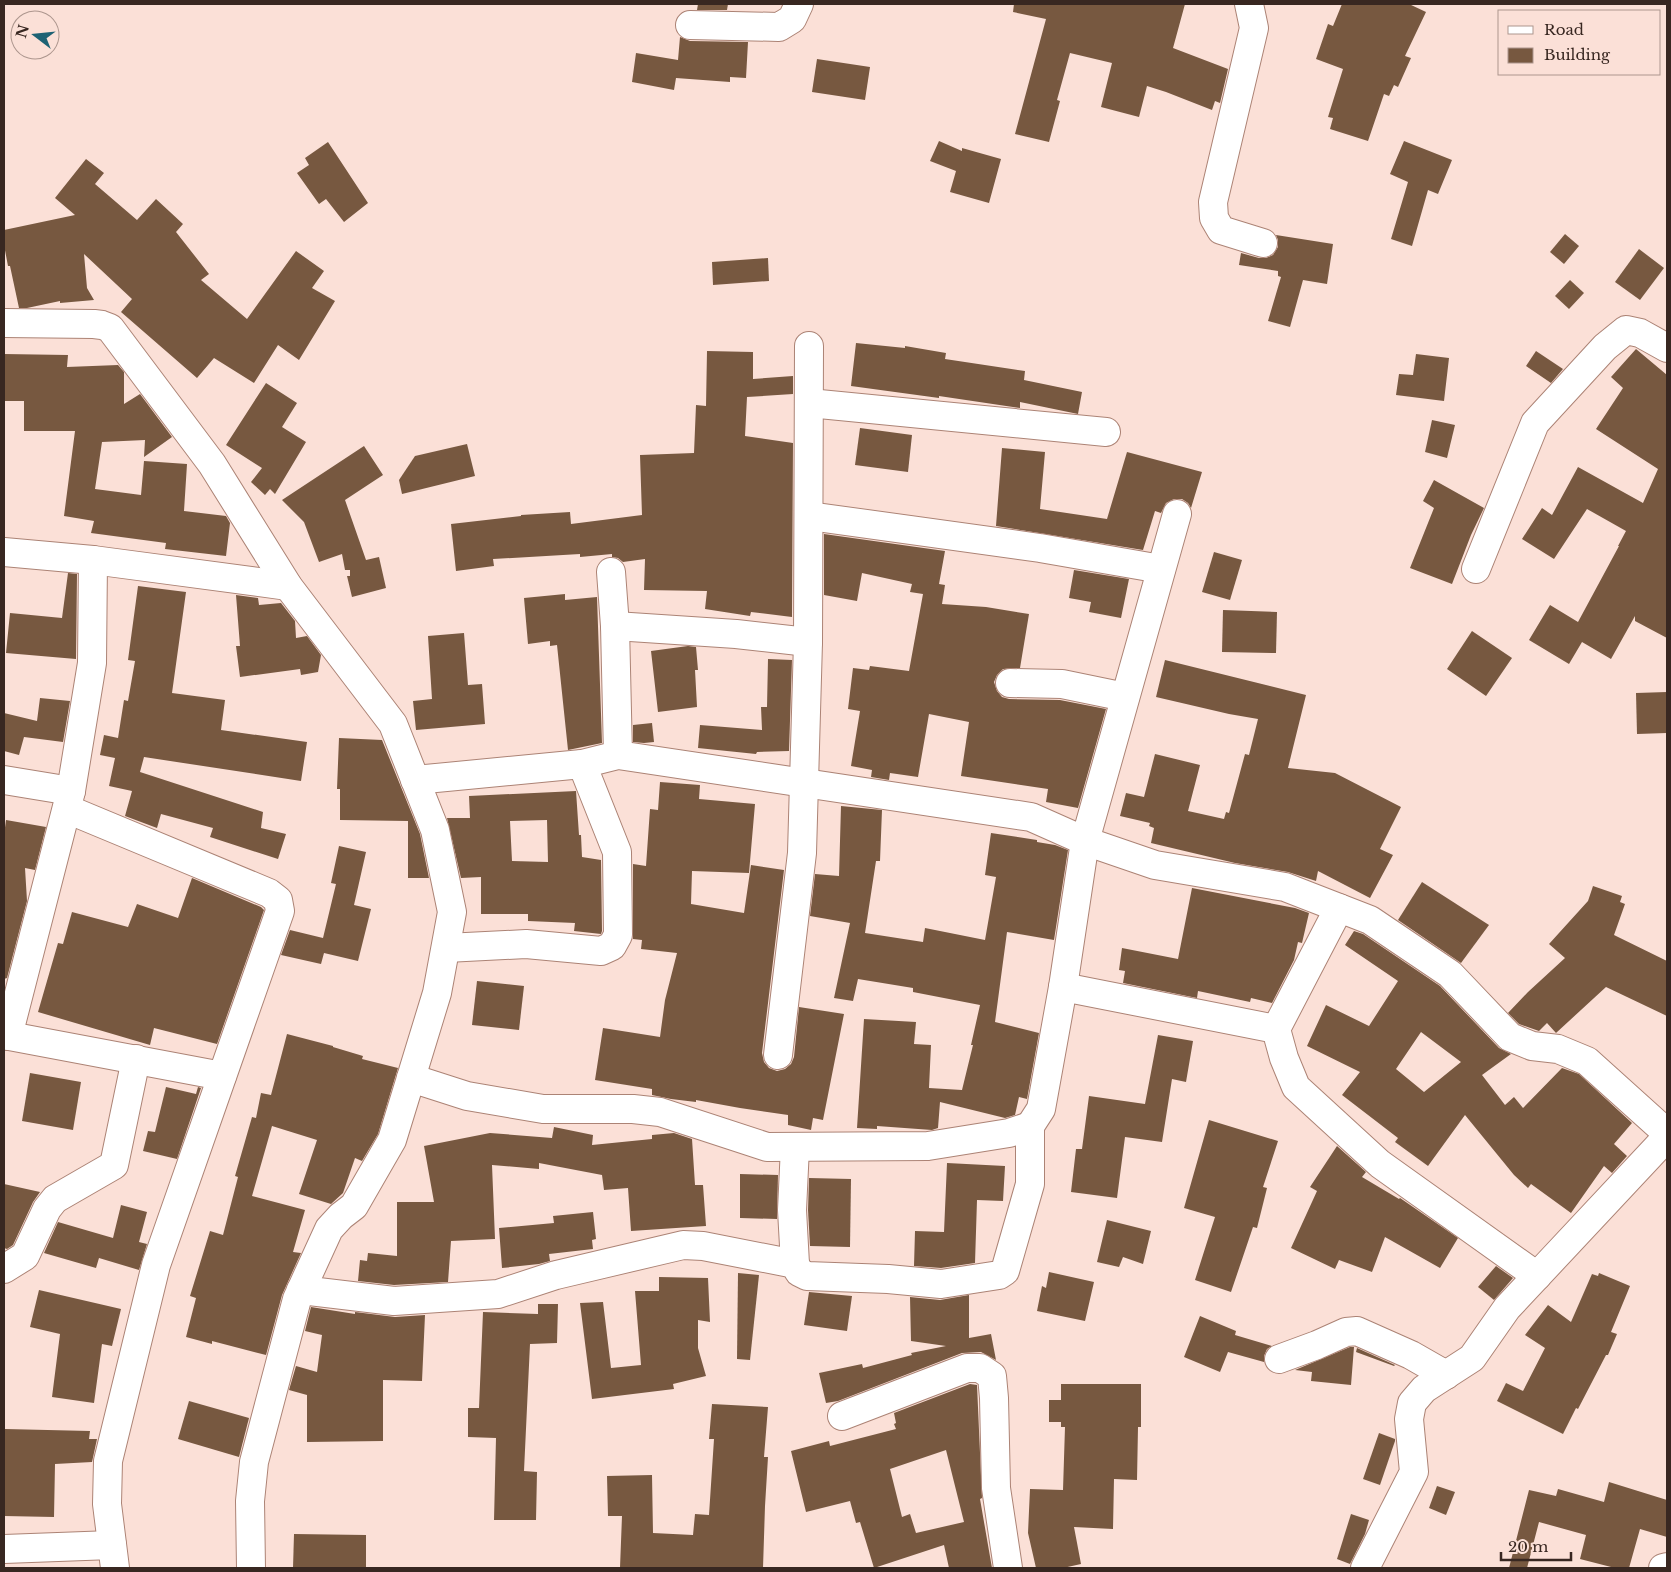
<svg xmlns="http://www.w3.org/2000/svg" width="1671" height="1572" viewBox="0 0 1671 1572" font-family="'Libre Baskerville',serif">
<rect width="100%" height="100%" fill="#fbe0d7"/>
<g fill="#775840" fill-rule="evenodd">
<polygon points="698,4 728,4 727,10 697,10"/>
<polygon points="1014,4 1185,4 1173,48 1228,69 1220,103 1215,101 1212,110 1166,92 1147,86 1139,117 1101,107 1112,63 1070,53 1057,100 1060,101 1049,142 1015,134 1046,19 1013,12"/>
<polygon points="1342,4 1409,4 1426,12 1405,56 1411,58 1398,87 1394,85 1389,96 1384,94 1368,141 1330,129 1333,118 1328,117 1343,69 1316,59 1328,24 1333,26"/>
<polygon points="680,37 690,41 748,42 746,78 730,77 730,82 676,78 674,90 632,82 636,53 678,60"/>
<polygon points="817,59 870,67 865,100 812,92"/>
<polygon points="939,141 962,151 962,148 1001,159 989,203 950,192 956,171 930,161"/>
<polygon points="1404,141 1452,160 1438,194 1428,190 1412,246 1391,239 1408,182 1390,174"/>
<polygon points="328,142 368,203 344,222 326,199 319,204 297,173 309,165 305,158"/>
<polygon points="86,159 104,173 95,184 137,220 156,199 183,224 176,232 209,274 201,280 247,319 296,251 324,271 312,288 335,301 299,360 278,345 254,383 214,358 197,378 121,312 132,299 84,254 87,288 94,300 60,303 60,301 27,308 19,308 10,266 8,266 4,245 4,230 75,215 55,198"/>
<polygon points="1565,234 1579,246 1564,264 1550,252"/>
<polygon points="1276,235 1333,244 1327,284 1303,280 1290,327 1268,321 1281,277 1278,276 1278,271 1239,265 1241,253 1259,258 1266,258 1273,255 1278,247 1278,240"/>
<polygon points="1639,249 1664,268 1640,300 1615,282"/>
<polygon points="768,258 769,281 713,285 712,262"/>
<polygon points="1570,280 1584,293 1569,309 1555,296"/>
<polygon points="856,343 905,348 905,346 946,353 945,359 1025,371 1024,380 1082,392 1078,414 1020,402 1020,408 939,396 939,398 851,386"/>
<polygon points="1636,349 1667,375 1667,638 1635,621 1635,616 1611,659 1582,642 1569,664 1529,640 1550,605 1578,622 1619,546 1618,546 1626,531 1587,509 1554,559 1522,539 1542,508 1552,515 1578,467 1643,503 1658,469 1596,429 1623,388 1611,377"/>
<polygon points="707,351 753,352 753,379 793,376 793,394 747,397 745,436 793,443 792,617 751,612 750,616 705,609 707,591 644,590 645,559 623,562 618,558 612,557 612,554 580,557 580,554 493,559 494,566 456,571 451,524 521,516 521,515 570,512 571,524 642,515 640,455 694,453 696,405 706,406"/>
<polygon points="1536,351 1563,369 1551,383 1526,366"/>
<polygon points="4,354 68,355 67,367 118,365 124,372 124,404 140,394 172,437 144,457 145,440 102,442 95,489 141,495 144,461 187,464 184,511 226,516 230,523 226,556 165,549 166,543 91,533 94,521 64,516 75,431 24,431 24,401 4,401"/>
<polygon points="1416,354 1449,358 1444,401 1396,395 1399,374 1413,375"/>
<polygon points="266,383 297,403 282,427 306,442 275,494 270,489 265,495 251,482 262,468 226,445"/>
<polygon points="1432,420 1455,425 1447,458 1425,452"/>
<polygon points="860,428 912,435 908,472 855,465"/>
<polygon points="467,444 475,476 402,494 399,480 415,456"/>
<polygon points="364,446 383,475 345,500 366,560 379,557 386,588 352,597 347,576 350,576 350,570 345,570 342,554 319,562 304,522 282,500"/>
<polygon points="1002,448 1045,452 1040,509 1107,519 1127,452 1202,472 1191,508 1188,503 1182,499 1174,499 1166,503 1161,513 1155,511 1143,550 996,526"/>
<polygon points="1434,480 1484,508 1471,535 1452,584 1410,568 1434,508 1423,501"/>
<polygon points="824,534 945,551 939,584 945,585 942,604 986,607 1029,614 1020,668 1003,669 997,675 994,682 997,691 1002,697 1009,699 1060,700 1106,709 1078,808 1046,802 1048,789 961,776 969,722 929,714 918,777 890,773 889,780 871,777 872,770 851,766 860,711 848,709 853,668 869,670 870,666 909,671 923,594 910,592 912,584 862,573 857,601 824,595"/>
<polygon points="1214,552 1242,560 1230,600 1202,592"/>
<polygon points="1074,570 1129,579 1121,618 1089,612 1091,602 1069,598"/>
<polygon points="68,573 77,574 76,659 6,653 10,613 62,618"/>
<polygon points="138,586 186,592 172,693 225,700 221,730 307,742 301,781 144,757 140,772 263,812 261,828 286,834 278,859 210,837 213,828 161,814 157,828 125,816 132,791 109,786 115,758 100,755 104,735 118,738 124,700 128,701 135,661 128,660"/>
<polygon points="565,594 565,600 597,597 602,743 568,750 557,645 550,646 550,641 528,644 524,598"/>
<polygon points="236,595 258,598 259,605 281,603 295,621 296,638 307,636 321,655 318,672 301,675 300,669 240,677 236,646 240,646"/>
<polygon points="1223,610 1277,612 1276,653 1222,652"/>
<polygon points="1472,631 1512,658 1486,696 1447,669"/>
<polygon points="464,633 468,685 482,684 485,724 416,730 413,701 432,699 428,636"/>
<polygon points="688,646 696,647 698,670 695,670 697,707 658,712 651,651"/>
<polygon points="768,659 792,660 789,751 757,752 756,754 698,748 700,725 762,730 761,707 767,707"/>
<polygon points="1165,660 1306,695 1288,768 1335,773 1401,807 1380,849 1393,855 1370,898 1318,871 1316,881 1288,872 1235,863 1151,843 1154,828 1149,826 1150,823 1120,816 1126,793 1144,797 1155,754 1200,765 1188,811 1224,819 1226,812 1229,813 1245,754 1249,755 1258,719 1229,714 1156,697"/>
<polygon points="1667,692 1667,733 1637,734 1636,693"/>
<polygon points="40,698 70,701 63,742 24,737 19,755 4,751 4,713 37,721"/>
<polygon points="652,723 654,742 644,743 633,742 633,725"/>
<polygon points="339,738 382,740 420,834 429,878 408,878 408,821 340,820 340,789 337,789"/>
<polygon points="660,782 700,785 699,799 755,804 749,873 692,871 691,904 744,913 751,865 784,870 762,1053 764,1062 769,1068 777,1071 785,1069 791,1064 794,1057 799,1007 844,1014 823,1120 813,1118 811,1130 788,1125 788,1115 740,1108 696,1100 696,1102 671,1099 652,1095 652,1089 595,1080 603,1028 660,1037 665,1000 677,953 641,949 642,940 633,939 633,864 646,866 650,809 658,810"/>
<path d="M 576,791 L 579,835 L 581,835 L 582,857 L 601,860 L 602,931 L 601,934 L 574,931 L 575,923 L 528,921 L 528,914 L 481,914 L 481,877 L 461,878 L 447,818 L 470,818 L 469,796 ZM 547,820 L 548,862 L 512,861 L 510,821 Z"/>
<polygon points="841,806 882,810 880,861 876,861 865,933 923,942 925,928 985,940 996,877 985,875 991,833 1037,840 1037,842 1055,845 1068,850 1054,940 1007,932 995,1022 1039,1033 1027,1099 1019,1097 1015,1115 1005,1118 940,1102 938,1128 932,1130 877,1126 877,1129 857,1128 864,1019 916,1022 914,1044 931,1045 929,1088 962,1090 973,1045 971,1045 980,1005 913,992 913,988 858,979 853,1001 834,998 850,923 810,916 815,874 839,876"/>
<polygon points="6,820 46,827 35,870 25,868 27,901 7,978 4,979 4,835"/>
<polygon points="339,846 366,852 354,905 371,909 358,961 324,953 321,964 281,955 290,930 323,938 336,884 331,883"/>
<polygon points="192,878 261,907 264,910 217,1044 154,1028 150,1045 38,1012 58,943 63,944 72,912 128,927 137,904 178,918"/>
<polygon points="1422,882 1489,925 1461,963 1398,920"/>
<polygon points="1593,886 1622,896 1620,902 1625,904 1614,935 1667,961 1667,1016 1606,987 1556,1033 1547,1023 1539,1031 1519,1024 1508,1013 1528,992 1565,958 1549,944 1588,901"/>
<polygon points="1192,888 1295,908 1309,913 1302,943 1298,942 1294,960 1272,1003 1251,998 1250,1002 1198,991 1197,998 1123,983 1125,971 1119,970 1122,948 1178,959"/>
<path d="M 1354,931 L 1363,934 L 1440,986 L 1499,1048 L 1511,1054 L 1482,1075 L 1505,1105 L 1514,1097 L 1523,1108 L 1562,1068 L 1579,1074 L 1632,1123 L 1614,1144 L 1627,1156 L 1612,1173 L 1604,1166 L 1571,1213 L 1531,1184 L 1528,1188 L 1514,1175 L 1465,1115 L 1428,1166 L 1395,1142 L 1398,1138 L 1342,1095 L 1360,1072 L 1307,1046 L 1326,1005 L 1369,1026 L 1398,981 L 1345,945 ZM 1421,1032 L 1461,1062 L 1424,1092 L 1396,1069 Z"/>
<polygon points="477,981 524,986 519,1030 472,1025"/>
<polygon points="287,1034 333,1046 333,1047 363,1056 362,1059 398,1068 378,1134 362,1161 355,1158 343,1193 331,1204 299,1194 317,1140 272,1126 252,1196 305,1210 293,1252 301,1253 282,1295 266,1355 212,1341 212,1344 186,1337 196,1298 190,1296 210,1231 223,1235 238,1177 235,1176 252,1117 256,1118 261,1093 271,1095"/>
<polygon points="1158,1035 1193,1041 1186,1082 1172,1079 1162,1142 1125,1137 1117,1198 1071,1192 1076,1149 1082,1149 1089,1096 1145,1104"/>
<polygon points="30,1073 81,1082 73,1130 22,1121"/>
<polygon points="166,1087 196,1094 198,1087 201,1088 177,1159 143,1151 148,1131 155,1132"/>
<polygon points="1209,1120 1278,1141 1263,1187 1267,1188 1257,1228 1253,1227 1231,1292 1195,1280 1215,1217 1184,1208"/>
<polygon points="554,1127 593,1135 592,1145 652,1139 652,1135 674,1133 692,1139 695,1185 703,1185 706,1226 631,1231 628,1188 604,1190 602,1175 539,1163 539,1169 492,1165 495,1239 451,1241 448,1282 394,1285 358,1281 360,1260 367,1261 368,1253 397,1256 397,1202 434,1202 424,1146 490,1133 552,1138"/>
<polygon points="1337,1146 1366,1172 1362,1177 1399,1199 1400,1198 1458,1238 1440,1268 1385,1237 1372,1272 1339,1260 1335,1269 1291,1248 1317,1191 1310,1187"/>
<polygon points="947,1163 1005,1166 1003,1201 977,1200 975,1263 941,1268 914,1266 915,1231 944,1232"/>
<polygon points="740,1174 778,1175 777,1219 740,1218"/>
<polygon points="809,1178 851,1179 850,1247 810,1246 808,1210"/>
<polygon points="4,1184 40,1192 33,1202 13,1245 7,1249 4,1248"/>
<polygon points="121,1205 147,1212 139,1242 147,1244 139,1270 99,1258 96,1268 44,1253 58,1222 113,1238"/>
<polygon points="593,1212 596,1239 592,1240 593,1249 549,1254 550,1261 539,1264 502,1268 499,1228 554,1223 553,1216"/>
<polygon points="1107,1220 1151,1231 1143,1264 1123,1257 1119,1267 1097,1262"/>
<polygon points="1496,1266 1513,1278 1494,1300 1478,1287"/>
<polygon points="1049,1272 1094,1282 1085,1321 1037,1311 1042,1286 1046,1288"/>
<polygon points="738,1273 759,1275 750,1360 737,1359"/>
<polygon points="1599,1273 1630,1286 1611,1332 1617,1334 1608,1355 1606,1355 1578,1409 1576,1408 1563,1434 1497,1401 1506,1383 1523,1391 1545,1348 1525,1335 1548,1305 1571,1322 1592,1274 1598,1276"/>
<polygon points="659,1277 708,1278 710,1322 698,1320 698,1348 706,1376 673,1384 674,1389 592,1399 580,1303 603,1302 611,1368 641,1365 635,1291 659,1291"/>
<polygon points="39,1290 121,1309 112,1346 102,1344 94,1403 52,1397 60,1334 30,1327"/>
<polygon points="809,1292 852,1296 847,1331 804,1325"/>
<polygon points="969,1295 969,1338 991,1334 996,1360 981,1352 962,1353 838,1401 826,1403 819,1373 862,1364 863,1368 912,1355 911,1353 946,1346 911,1341 910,1297 940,1300"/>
<polygon points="538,1304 558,1304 557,1343 530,1344 524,1471 537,1472 536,1520 494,1520 496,1438 468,1437 468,1408 479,1408 483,1312 538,1314"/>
<polygon points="311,1307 355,1314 355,1312 395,1317 425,1315 422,1381 383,1380 383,1441 307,1442 307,1395 289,1390 296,1366 317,1372 322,1335 305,1331"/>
<polygon points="1200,1316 1236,1331 1235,1335 1272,1346 1267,1349 1264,1356 1264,1362 1228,1352 1220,1372 1184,1357"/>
<polygon points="1350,1347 1354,1347 1351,1385 1311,1381 1312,1372 1295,1370"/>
<polygon points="1357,1348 1395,1365 1394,1366 1356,1352"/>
<path d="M 970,1384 L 977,1385 L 982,1498 L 980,1499 L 992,1568 L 949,1568 L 944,1545 L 874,1568 L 860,1522 L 856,1523 L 850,1501 L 806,1512 L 791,1451 L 829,1441 L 830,1446 L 896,1429 L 894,1424 L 896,1423 L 894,1413 ZM 946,1450 L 964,1522 L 916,1533 L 910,1514 L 902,1517 L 890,1469 Z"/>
<polygon points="1061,1384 1141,1384 1141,1427 1138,1427 1137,1480 1114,1479 1113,1529 1074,1527 1081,1564 1063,1568 1036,1568 1028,1533 1030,1489 1063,1490 1065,1427 1061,1427 1061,1422 1049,1422 1049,1400 1061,1400"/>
<polygon points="189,1401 249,1418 239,1457 178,1439"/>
<polygon points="712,1404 768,1407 764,1457 768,1457 765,1506 763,1568 620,1568 622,1516 608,1516 607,1476 652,1475 653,1533 693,1535 695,1514 709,1515 714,1439 709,1439"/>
<polygon points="5,1429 90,1431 89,1439 97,1439 92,1462 55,1464 54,1517 4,1516"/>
<polygon points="1379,1433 1395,1439 1395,1441 1380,1485 1363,1479"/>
<polygon points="1609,1482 1667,1500 1667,1537 1640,1529 1629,1568 1615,1568 1580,1559 1586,1535 1539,1522 1527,1568 1509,1568 1529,1490 1556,1496 1558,1489 1604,1502"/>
<polygon points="1437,1486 1455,1492 1446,1515 1429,1508"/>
<polygon points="1351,1514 1369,1520 1365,1534 1350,1564 1337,1559"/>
<polygon points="294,1534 366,1535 366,1568 293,1568"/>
</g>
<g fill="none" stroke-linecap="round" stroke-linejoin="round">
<g stroke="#ac8375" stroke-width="30">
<g id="minor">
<polyline points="1249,4 1254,28 1213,202 1214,218 1221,230 1263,243"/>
<polyline points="690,25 779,27 792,19 799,4"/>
<polyline points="4,323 94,324 102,325 110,328 212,464 288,586 393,724 435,830 452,912 437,993 392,1140 354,1206 341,1216 329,1229 297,1299 254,1462 250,1501 251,1568"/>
<polyline points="809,403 1106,432"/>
<polyline points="809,516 1040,548 1161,569"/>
<polyline points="4,552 93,560 288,586"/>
<polyline points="1476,569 1535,423 1605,347 1626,330 1640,333 1667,348"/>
<polyline points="611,572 615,626 618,755"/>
<polyline points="615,626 736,634 808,642"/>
<polyline points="1010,683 1062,684 1125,697"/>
<polyline points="4,780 71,791"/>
<polyline points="415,780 582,764 618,755 1031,817 1085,841 1155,865 1285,887 1370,920 1450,974 1510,1037 1532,1046 1558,1049 1587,1061 1667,1133"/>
<polyline points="67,809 269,893 278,900 280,911 156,1265 108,1461 107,1504 115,1568"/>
<polyline points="446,948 526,944 601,951 612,946 618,935 617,852 582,764"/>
<polyline points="1063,987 1276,1029 1284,1058 1296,1087 1380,1164 1537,1276"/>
<polyline points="1276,1029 1339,908"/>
<polyline points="4,1035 222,1076"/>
<polyline points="8,1036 71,791 92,663 93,560"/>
<polyline points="778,1055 802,853 808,642 809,346"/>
<polyline points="411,1078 467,1096 543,1109 633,1109 660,1112 767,1147 928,1146 1009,1133 1030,1126"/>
<polyline points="795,1147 792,1210 795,1264 799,1272 807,1276 888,1279 941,1284 999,1275 1005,1271 1030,1184 1030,1126 1041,1109 1063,987 1085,841 1177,514"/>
<polyline points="4,1269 25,1256 47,1209 55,1199 114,1165 136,1059"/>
<polyline points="301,1290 394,1301 498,1294 556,1275 683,1245 703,1246 795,1264"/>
<polyline points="1279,1359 1317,1345 1346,1332 1357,1331 1411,1355 1446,1375"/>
<polyline points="842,1416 967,1368 980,1368 992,1376 994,1398 996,1488 1008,1568"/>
<polyline points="4,1549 112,1545"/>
<polyline points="1365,1568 1414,1472 1409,1419 1412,1403 1424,1389 1472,1358 1507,1308 1667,1137"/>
<polyline points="1663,1568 1667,1567"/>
</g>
</g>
<use href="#minor" stroke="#fff" stroke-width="28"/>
</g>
<rect width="1671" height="1572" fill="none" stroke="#382721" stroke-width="10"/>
<rect x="1498" y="10" width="162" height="65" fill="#fbe0d7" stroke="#ad968e"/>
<rect x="1508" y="26" width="25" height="8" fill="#ffffff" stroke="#ad968e"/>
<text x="1544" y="35" font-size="15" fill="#382721">Road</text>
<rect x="1508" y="48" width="25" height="15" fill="#775840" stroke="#ad968e"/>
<text x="1544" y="60" font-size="15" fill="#382721">Building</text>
<g transform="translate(35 35) rotate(286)"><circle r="24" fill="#fbe0d7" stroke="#ad968e"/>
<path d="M0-4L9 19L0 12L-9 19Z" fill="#1e6274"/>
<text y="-8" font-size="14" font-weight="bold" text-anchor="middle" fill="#382721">N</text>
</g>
<path d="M1501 1552v8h70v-8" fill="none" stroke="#382721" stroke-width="2.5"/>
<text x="1508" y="1552" font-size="15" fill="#382721" stroke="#fbe0d7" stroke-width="4" paint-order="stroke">20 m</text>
</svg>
